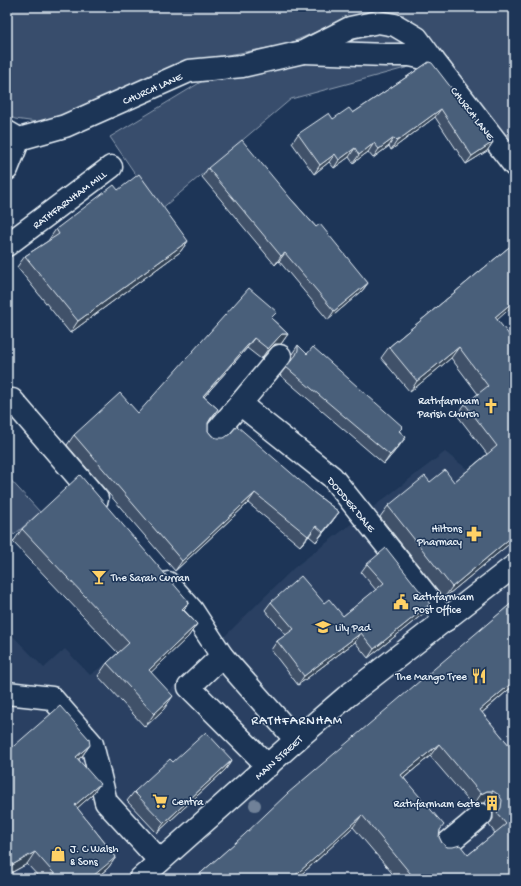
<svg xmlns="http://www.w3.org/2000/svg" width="521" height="886" viewBox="0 0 521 886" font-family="'Gochi Hand',sans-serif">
<rect width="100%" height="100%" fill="#1d3557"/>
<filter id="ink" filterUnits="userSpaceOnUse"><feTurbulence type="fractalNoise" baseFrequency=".025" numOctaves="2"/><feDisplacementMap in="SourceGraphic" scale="8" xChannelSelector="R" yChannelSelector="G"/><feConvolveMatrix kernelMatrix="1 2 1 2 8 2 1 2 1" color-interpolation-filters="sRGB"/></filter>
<g filter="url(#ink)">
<polygon fill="#2a4162" points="445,452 471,472 514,520 514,879 7,879 7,630 44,668 65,649 90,675 122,652 162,698 295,567"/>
<g fill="#374d6c" stroke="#909fb2">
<polygon points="7,7 514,7 514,129 503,137 446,57 291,99 160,210 110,137 201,82 283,64 404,15 385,12 358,14 285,45 199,60 44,123 15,119 7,115"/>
<polygon points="7,476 40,512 14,535 7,527"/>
</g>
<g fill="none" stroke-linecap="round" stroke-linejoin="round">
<g stroke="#e8f1f8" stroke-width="25">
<g id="minor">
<polyline points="305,52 386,55 410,55 433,60"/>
<polyline points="7,132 19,139 65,126 189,71 242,66 303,52 350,28 378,22 395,25 417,38 433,60 514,165"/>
<polyline points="7,169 19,139"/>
<polyline points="7,245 111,167"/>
<polyline points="280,356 240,404 332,477 446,620"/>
<polyline points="12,400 97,499"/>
<polyline points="213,436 240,404"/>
<polyline points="168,583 192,610 222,656"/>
<polyline points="7,693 52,698 92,744 106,802 160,861"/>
<polyline points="268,766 189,687 222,656 296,740"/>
<polyline points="443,847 466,828 481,815"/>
<polyline points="140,879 296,740 346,697 514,566"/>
</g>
</g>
<use href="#minor" stroke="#1d3557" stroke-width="22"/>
</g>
<circle fill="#708198" cx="255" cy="805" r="6"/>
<g fill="#3f5169" stroke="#e8f1f8" fill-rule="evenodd">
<polygon points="429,62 493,142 487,151 466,164 435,117 391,150 389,146 373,158 368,152 353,163 349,157 334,168 329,162 314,174 292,143 298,134 333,119 353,113"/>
<polygon points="208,168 291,199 316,227 368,283 362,291 328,320 279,261 275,265 202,177"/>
<polygon points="118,190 188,241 180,252 70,333 17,267 25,256 48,241 56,229"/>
<polygon points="514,243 514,305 497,319 514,540 444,598 380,517 388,506 430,482 454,482 487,454 457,415 465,404 478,394 451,358 410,392 381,358 389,347"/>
<polygon points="272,319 288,334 281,344 275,344 271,348 261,359 247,348 204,397 218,409 208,423 208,431 212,436 313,492 339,512 331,523 316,542 309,536 300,546 248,503 175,571 67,445 74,435 138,413"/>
<polygon points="298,345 307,354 400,431 400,445 384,464 280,375 291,361 292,358 292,354"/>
<polygon points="22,529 189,602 184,610 197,624 188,637 151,672 164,709 145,727 98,676 107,663 118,653 13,542"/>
<polygon points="367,564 424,613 368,658 355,642 298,685 271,650 277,641 286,635 265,610 271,602 324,603 343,616 376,590 361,572"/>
<path d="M 514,601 L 514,685 L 482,713 L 514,751 L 514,879 L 397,879 L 353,827 L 315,862 L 296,879 L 194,879 ZM 430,756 L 473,806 L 478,803 L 485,803 L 490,807 L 493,812 L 493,819 L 489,825 L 495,833 L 468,855 L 447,847 L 442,843 L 439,837 L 440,831 L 404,778 Z"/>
<polygon points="90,745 82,756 79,759 92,795 77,808 116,857 108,868 95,879 41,879 27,864 7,875 7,752"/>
<polygon points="232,760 225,770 157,833 127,801 134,792 173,762"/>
</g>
<g fill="#334255" stroke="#e8f1f8">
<polygon points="441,109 435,117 391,150 397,141"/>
<polygon points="394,138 389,146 373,158 379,149"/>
<polygon points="493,142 487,151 466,164 472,156"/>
<polygon points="374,143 368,152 353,163 359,155"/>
<polygon points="355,148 349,157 334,168 339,160"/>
<polygon points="335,154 329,162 314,174 320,165"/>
<polygon points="188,241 180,252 70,333 78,321"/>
<polygon points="285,253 279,261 275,265 281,256"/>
<polygon points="368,283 362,291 328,320 334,311"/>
<polygon points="514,301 514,305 488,328 495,317"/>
<polygon points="282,334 288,334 281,344 275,344 271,348 261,359 268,349 278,338"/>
<polygon points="254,338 247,348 196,406 203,396"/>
<polygon points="459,347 451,358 410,392 417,381"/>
<polygon points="406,437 400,445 384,464 390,455"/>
<polygon points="255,493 248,503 175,571 182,561"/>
<polygon points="339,512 331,523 316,542 323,532"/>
<polygon points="316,526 309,536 300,546"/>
<polygon points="514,535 514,540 444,598 452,587"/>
<polygon points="189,602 180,615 182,609"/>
<polygon points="430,604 424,613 368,658 374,649"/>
<polygon points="197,624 188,637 140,683 149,670"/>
<polygon points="361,633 355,642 298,685 304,676"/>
<polygon points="514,681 514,685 471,722 480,710"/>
<polygon points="173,696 164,709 145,727 154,714"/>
<polygon points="439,744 430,756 393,787 401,775"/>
<polygon points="90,745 82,756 68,768 76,757"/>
<polygon points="232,760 225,770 157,833 164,823"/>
<polygon points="100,784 92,795 67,817 75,805"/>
<polygon points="487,791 493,791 485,803 478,803 473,806 481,794"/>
<polygon points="362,815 353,827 315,862 296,879 291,879"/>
<polygon points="35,852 27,864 7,875 7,868"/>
<polygon points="116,857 108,868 95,879 76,879"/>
</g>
<g fill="#495e7a" stroke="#e8f1f8" fill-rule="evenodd">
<polygon points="429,62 432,63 493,142 472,156 441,109 397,141 394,138 379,149 374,143 359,155 355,148 339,160 335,154 320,165 298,134 329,113 333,119 349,108 353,113"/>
<polygon points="242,140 291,199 316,227 320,224 368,283 334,311 285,253 281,256 208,168"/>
<polygon points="139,174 188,241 78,321 25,256 59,234 56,229 114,185 118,190"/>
<polygon points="514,243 514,301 495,317 514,341 514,535 452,587 388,506 425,476 430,482 445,470 454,482 497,446 465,404 488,386 459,347 417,381 389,347"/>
<polygon points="249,288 277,312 271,318 288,334 282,334 278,338 268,349 254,338 203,396 218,409 211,418 208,423 208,431 212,436 217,438 224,438 230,434 237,426 313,492 339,512 323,532 316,526 308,536 255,493 182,561 74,435 120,393 138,413"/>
<polygon points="298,345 307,354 313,347 403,427 399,431 406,437 390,455 286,367 296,355 298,350"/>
<polygon points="80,475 189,602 182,609 197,624 149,670 173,696 154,714 107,663 129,643 22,529"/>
<polygon points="386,548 430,604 374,649 361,633 304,676 277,641 294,629 271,602 301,576 324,603 329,599 343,616 384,583 367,564"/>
<path d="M 514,601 L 514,681 L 480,710 L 514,751 L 514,879 L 415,879 L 362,815 L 324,850 L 291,879 L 194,879 L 244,835 L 288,793 ZM 439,744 L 481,794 L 487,791 L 493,791 L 499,795 L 502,800 L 501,808 L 497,813 L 506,824 L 468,855 L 460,845 L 453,847 L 447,847 L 442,843 L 439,837 L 440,830 L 444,825 L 401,775 Z"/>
<polygon points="60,706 89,739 90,745 76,757 100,784 75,805 116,857 93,876 76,879 59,879 35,852 7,868 7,752"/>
<polygon points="206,732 232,760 164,823 134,792 170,759 173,762"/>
</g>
</g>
<defs>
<g id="church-bare" transform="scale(1.2)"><path d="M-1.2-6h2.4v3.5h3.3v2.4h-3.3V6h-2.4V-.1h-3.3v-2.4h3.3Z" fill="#ffd166" stroke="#1d3557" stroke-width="2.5" paint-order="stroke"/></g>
<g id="pharmacy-bare" transform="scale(1.2)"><path d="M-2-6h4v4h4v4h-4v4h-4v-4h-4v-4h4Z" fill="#ffd166" stroke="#1d3557" stroke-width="2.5" paint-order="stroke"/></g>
<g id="bar-bare" transform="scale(1.2)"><path d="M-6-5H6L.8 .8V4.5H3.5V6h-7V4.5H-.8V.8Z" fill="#ffd166" stroke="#1d3557" stroke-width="2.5" paint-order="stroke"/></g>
<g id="civic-bare" transform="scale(1.2)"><path d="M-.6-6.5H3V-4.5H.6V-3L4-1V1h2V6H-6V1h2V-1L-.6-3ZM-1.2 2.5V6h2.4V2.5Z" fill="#ffd166" stroke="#1d3557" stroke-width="2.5" paint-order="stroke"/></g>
<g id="school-bare" transform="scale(1.2)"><path d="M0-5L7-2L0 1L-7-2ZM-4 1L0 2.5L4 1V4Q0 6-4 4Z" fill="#ffd166" stroke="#1d3557" stroke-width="2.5" paint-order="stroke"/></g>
<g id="restaurant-bare" transform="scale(1.2)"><path d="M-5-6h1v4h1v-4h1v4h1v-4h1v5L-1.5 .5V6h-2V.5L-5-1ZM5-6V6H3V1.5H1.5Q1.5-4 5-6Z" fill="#ffd166" stroke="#1d3557" stroke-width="2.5" paint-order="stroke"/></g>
<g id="supermarket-bare" transform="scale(1.2)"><path d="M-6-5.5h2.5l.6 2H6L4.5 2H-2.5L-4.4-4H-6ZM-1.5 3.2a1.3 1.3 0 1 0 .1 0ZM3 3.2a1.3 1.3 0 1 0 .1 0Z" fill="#ffd166" stroke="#1d3557" stroke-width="2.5" paint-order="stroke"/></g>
<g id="building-bare" transform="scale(1.2)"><path d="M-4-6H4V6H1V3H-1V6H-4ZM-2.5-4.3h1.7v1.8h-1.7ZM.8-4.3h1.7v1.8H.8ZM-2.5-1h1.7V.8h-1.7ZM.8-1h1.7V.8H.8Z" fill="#ffd166" stroke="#1d3557" stroke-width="2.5" paint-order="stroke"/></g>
<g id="shop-bare" transform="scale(1.2)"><path d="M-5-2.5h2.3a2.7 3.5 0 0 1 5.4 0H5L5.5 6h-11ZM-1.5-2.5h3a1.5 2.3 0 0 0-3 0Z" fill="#ffd166" stroke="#1d3557" stroke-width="2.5" paint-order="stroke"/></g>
</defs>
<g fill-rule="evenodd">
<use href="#church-bare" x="491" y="406"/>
<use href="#pharmacy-bare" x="474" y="534"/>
<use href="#bar-bare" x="99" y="577"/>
<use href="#civic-bare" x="401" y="602"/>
<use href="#school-bare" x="323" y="627"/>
<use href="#restaurant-bare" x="479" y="676"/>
<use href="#supermarket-bare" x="160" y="801"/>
<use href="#building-bare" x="492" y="803"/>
<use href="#shop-bare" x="58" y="854"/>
</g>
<g text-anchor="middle" stroke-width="3" stroke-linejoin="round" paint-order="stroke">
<g font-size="11" fill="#e8f1f8" stroke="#1d3557">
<text transform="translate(152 88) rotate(-24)" y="4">CHURCH LANE</text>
<text transform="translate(473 113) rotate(52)" y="4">CHURCH LANE</text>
<text transform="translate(69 199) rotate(-37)" y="4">RATHFARNHAM MILL</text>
<text transform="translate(352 504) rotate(50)" y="4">DODDER DALE</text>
<text transform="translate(278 757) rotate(-42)" y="4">MAIN STREET</text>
</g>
<g font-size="11" fill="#e8f1f8" stroke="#1d3557" text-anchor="start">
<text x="479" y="404" text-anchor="end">Rathfarnham<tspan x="479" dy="13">Parish Church</tspan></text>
<text x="462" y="532" text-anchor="end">Hiltons<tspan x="462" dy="13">Pharmacy</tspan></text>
<text x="111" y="581">The Sarah Curran</text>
<text x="413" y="600">Rathfarnham<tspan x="413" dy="13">Post Office</tspan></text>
<text x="335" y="631">Lily Pad</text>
<text x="467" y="680" text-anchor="end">The Mango Tree</text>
<text x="172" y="805">Centra</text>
<text x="480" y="807" text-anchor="end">Rathfarnham Gate</text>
<text x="70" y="852">J. C Walsh<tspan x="70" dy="13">&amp; Sons</tspan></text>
</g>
<g font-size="13" letter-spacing="1" fill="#e8f1f8" stroke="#1d3557">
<text x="297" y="724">RATHFARNHAM</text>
</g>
</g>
<rect width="521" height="886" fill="none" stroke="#1d3557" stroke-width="24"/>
<rect x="12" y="12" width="497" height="862" fill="none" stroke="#e8f1f8" stroke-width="1.5" filter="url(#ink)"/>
</svg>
